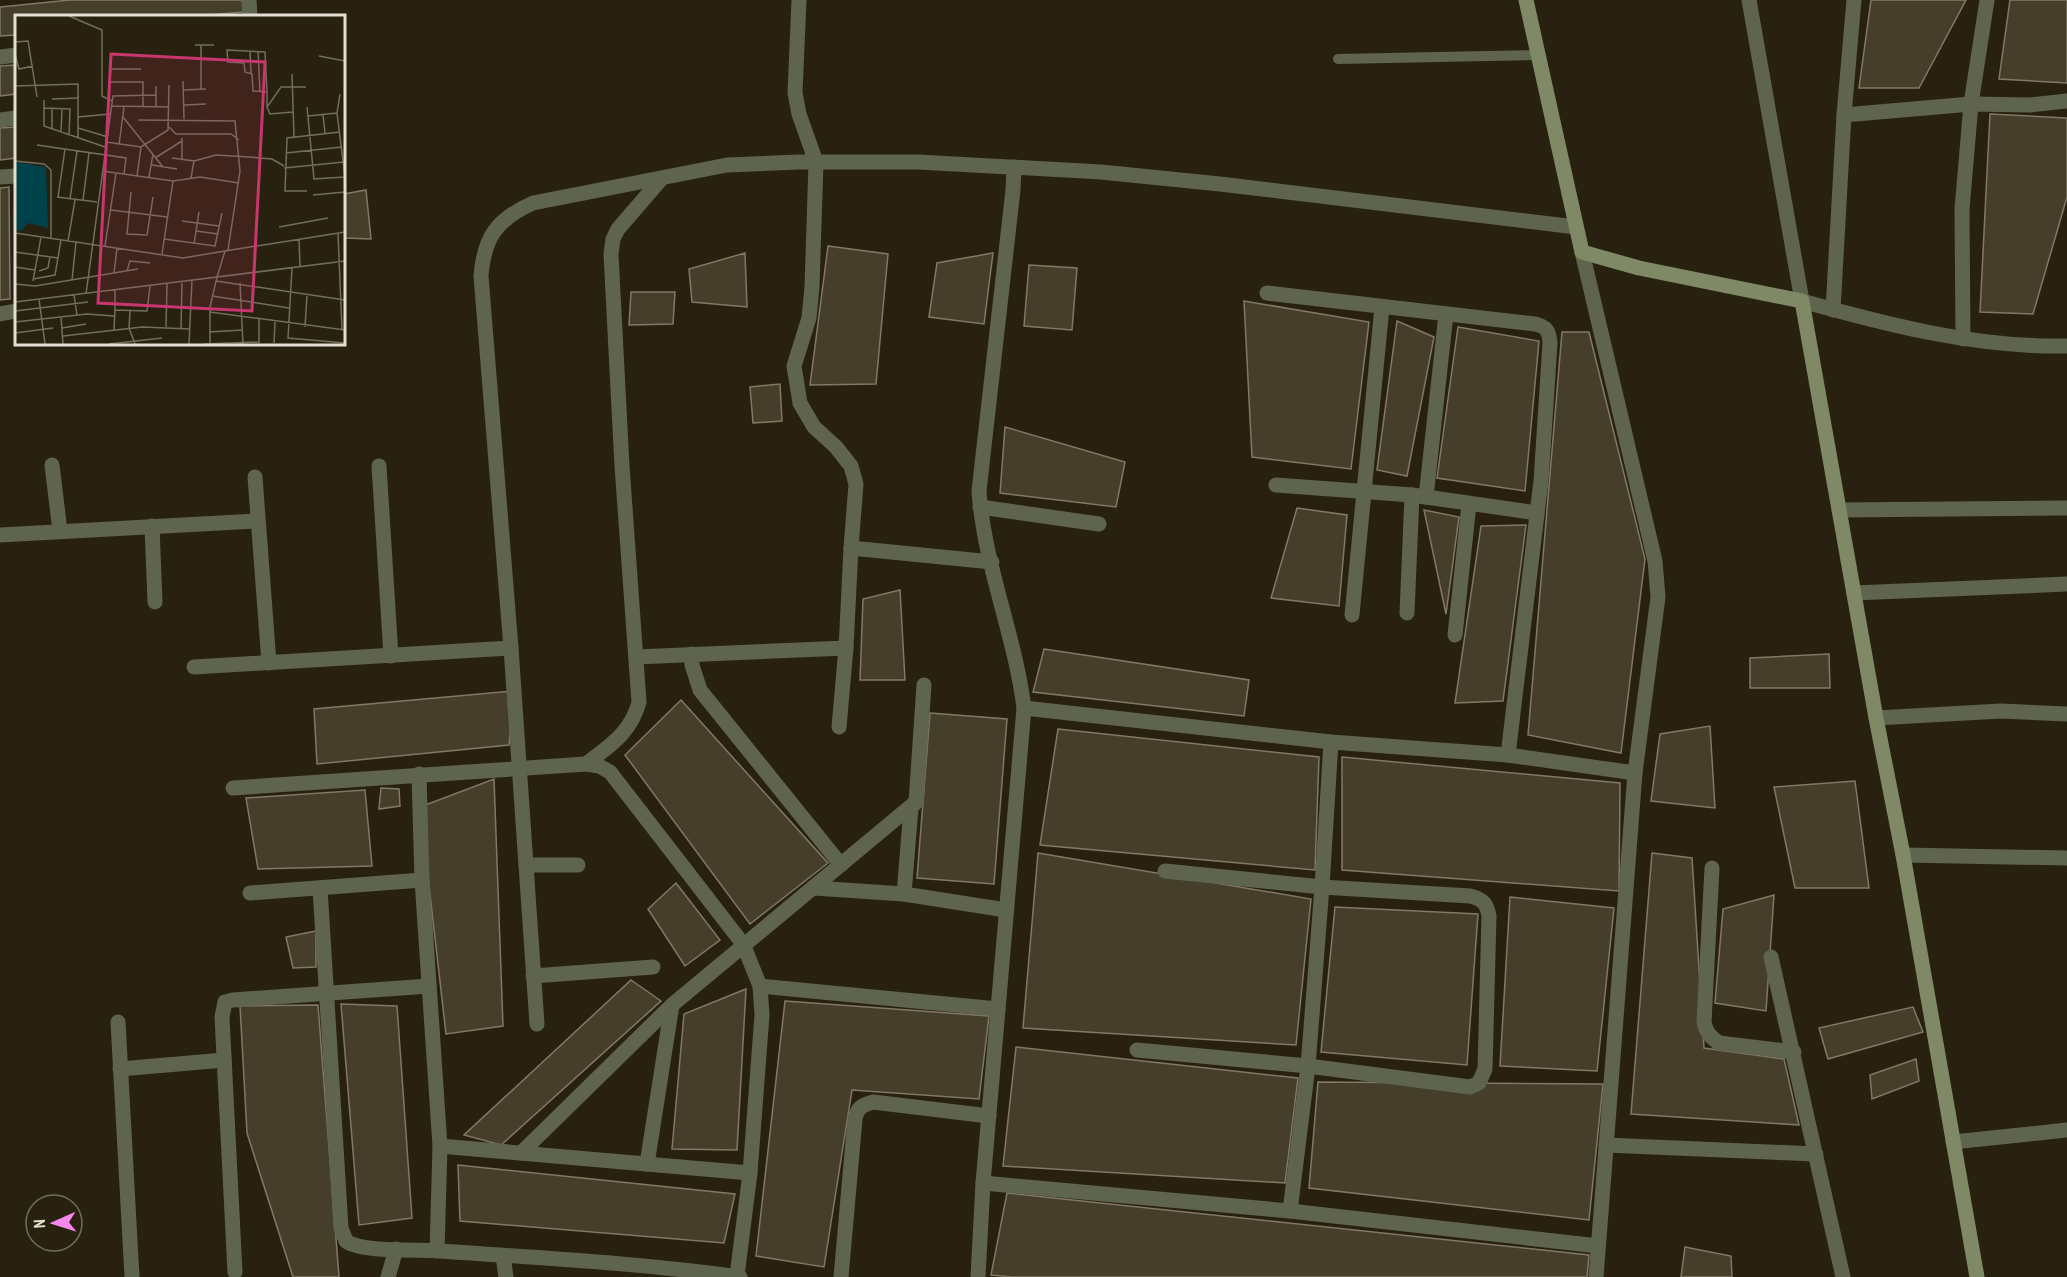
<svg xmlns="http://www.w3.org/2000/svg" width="2067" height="1277" viewBox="0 0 2067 1277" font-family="'PT Sans Narrow',sans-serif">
<rect width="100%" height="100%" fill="#28210f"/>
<g fill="#453e2a" stroke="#827964" stroke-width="1.5">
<polygon points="70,0 242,0 244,12 197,16 16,16 16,35 0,36 0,7"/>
<polygon points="1871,0 1966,0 1919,88 1859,88"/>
<polygon points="2010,0 2067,0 2067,83 1999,79"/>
<polygon points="16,65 16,94 0,96 0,66"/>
<polygon points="1990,114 2067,118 2067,197 2033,314 1980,312"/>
<polygon points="16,127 16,158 0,160 0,128"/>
<polygon points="9,187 10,299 0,300 0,188"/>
<polygon points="366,190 371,239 344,238 344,194"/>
<polygon points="828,246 888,254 876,384 810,385"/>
<polygon points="745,253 747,307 692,302 689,269"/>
<polygon points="993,253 984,324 929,317 937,263"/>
<polygon points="1029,265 1077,268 1072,330 1024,326"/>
<polygon points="631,292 675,292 673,324 629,325"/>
<polygon points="1244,301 1369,322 1351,469 1252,457"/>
<polygon points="1397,321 1434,337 1407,476 1377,470"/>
<polygon points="1458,327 1539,341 1525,491 1437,478"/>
<polygon points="1562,332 1589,332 1645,559 1621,753 1528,735"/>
<polygon points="780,384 782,421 753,423 750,387"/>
<polygon points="1005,427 1125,462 1116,507 1000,493"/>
<polygon points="1297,508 1347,515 1339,606 1271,598"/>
<polygon points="1424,510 1459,517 1446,614"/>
<polygon points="1526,525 1503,701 1455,703 1481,526"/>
<polygon points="900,590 905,680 860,680 863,599"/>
<polygon points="1044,649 1249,680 1244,716 1033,692"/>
<polygon points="1829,654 1830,688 1750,688 1750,658"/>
<polygon points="514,691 509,745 317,764 314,709"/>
<polygon points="681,700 828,863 750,924 625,755"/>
<polygon points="930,713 1007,719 994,884 917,878"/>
<polygon points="1710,726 1715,808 1651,801 1660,734"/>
<polygon points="1058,729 1319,757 1315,870 1040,845"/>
<polygon points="1342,757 1620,783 1619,891 1342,870"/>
<polygon points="494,779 503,1026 446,1034 420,807"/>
<polygon points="1855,781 1869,888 1795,888 1774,787"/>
<polygon points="381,788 399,789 400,806 379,809"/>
<polygon points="365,790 372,866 258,869 246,798"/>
<polygon points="1038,853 1311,899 1296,1045 1023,1028"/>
<polygon points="1652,853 1692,858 1704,1048 1784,1059 1799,1125 1631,1114"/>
<polygon points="676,883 720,940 685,966 648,909"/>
<polygon points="1774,895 1766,1011 1715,1003 1723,909"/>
<polygon points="1510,897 1614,908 1597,1071 1500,1066"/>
<polygon points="1335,907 1478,914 1467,1065 1321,1052"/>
<polygon points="316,931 316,967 293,968 286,937"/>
<polygon points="631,980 661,1001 501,1145 464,1135"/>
<polygon points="746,989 737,1150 672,1149 684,1014"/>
<polygon points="785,1001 989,1016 979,1099 852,1090 824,1267 756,1256"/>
<polygon points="341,1004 397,1006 412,1218 359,1225"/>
<polygon points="318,1005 339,1277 293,1277 247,1133 240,1006"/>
<polygon points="1913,1007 1923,1032 1828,1059 1819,1028"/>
<polygon points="1016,1047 1298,1078 1285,1183 1003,1166"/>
<polygon points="1916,1059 1919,1081 1872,1099 1870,1075"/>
<polygon points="1318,1082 1603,1084 1589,1220 1309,1188"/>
<polygon points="458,1165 735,1194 724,1243 460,1221"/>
<polygon points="1007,1193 1589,1255 1587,1277 1012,1277 991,1275"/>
<polygon points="1685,1247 1731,1256 1732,1277 1681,1277"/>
</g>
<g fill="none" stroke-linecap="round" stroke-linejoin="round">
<polyline stroke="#5e644e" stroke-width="10" points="1338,59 1538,55"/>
<g stroke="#5e644e" stroke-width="15">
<polyline points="249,0 250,16"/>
<polyline points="799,0 795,93 799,114 816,162 812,287 809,318 794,366 800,403 814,427 836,447 851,466 856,484 851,548"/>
<path d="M 1749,0 L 1802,301 C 1888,325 1977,348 2067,346"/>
<polyline points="0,57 16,55"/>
<polyline points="1844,115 1971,104 2030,105 2067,101"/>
<polyline points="0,120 16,118"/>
<polyline points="0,177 16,176"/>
<polyline points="1582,252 1655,561 1658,597 1635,773 1596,1277"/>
<path d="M 1267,293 L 1535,324 C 1547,327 1549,331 1550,343 L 1541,481 L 1508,755"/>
<polyline points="1833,310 1844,115 1854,0"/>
<polyline points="0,314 16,311"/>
<polyline points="1963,339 1962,209 1971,104 1987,0"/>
<polyline points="52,465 60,531"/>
<polyline points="379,466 391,656"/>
<polyline points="255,477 269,663"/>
<polyline points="1276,485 1412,495 1537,513"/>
<polyline points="1426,497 1446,314"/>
<polyline points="980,507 1099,524"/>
<polyline points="1839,510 2067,508"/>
<polyline points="152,526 155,602"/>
<polyline points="0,535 258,521"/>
<polyline points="1854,593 2067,584"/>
<polyline points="1407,613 1412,495"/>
<polyline points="1352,615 1382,307"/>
<polyline points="1455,635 1469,504"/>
<polyline points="692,654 692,665 700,690 841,865"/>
<polyline points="636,657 846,648"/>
<polyline points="194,667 511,648"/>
<polyline points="1024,708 1331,742 1508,755 1635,773"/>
<polyline points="1876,718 2001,711 2067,714"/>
<polyline points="839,727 846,648 851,548 992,562"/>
<path d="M 586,764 C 609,746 631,733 639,702 L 622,466 L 611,254 L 613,239 L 618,229 L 662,178"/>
<polyline points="419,774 422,880 440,1146 437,1251"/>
<polyline points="233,788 586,764 599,766 610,772 743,944 760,986 762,1015 750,1173 737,1276"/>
<polyline points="1903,855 2067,858"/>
<polyline points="526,865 578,865"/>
<path d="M 1712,868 L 1704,1022 C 1706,1032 1710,1037 1719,1043 L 1794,1052"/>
<path d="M 320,888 L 341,1228 L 346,1241 C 362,1253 418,1249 440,1251 C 540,1258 641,1263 740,1277"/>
<polyline points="814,888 904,894 1006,910"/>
<polyline points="250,893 422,880"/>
<polyline points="904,894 911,808 916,802 924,685"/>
<polyline points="1771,957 1843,1277"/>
<polyline points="533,976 653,967"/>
<polyline points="760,986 998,1009"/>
<polyline points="118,1022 132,1277"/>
<path d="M 537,1024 L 511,648 L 481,276 C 484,237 497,219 533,203 L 727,165 L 799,162 L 918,162 L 1101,172 L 1220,184 L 1576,227"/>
<path d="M 1137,1050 L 1308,1066 L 1470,1087 L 1479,1083 L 1485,1069 L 1489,916 C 1487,904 1483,899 1470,896 L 1322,887 L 1165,871"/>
<polyline points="120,1069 224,1060"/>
<polyline points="1953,1142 2067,1130"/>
<polyline points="1606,1145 1816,1154"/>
<polyline points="440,1146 750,1173"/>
<polyline points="521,1153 672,1005 916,802"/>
<polyline points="647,1164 672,1005"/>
<polyline points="983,1183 1290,1211 1598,1246"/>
<polyline points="1290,1211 1308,1066 1322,887 1331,742"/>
<polyline points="503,1256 506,1277"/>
<polyline points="235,1272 222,1017 225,1002 233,1000 429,986"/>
<polyline points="388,1277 396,1249"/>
<path d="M 841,1277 L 855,1119 C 857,1108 862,1105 873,1102 L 989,1116"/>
<path d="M 978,1277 L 983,1183 L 1024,708 C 1015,635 984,565 979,491 L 1013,190 L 1014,167"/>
</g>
<polyline stroke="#7f8966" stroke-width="15" points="1526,0 1582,252 1639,268 1802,301 1876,718 1903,855 1977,1277"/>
</g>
<g transform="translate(15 15)">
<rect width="330" height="330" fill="#28210f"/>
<path d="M 0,147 L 31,152 L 33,213 L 13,208 L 6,216 L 0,215 Z" fill="#00424a"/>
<path fill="none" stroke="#736d5e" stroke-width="1.5" d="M 54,1 L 87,15 L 87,81 L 97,86M 0,27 L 13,26 L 22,82M 180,30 L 199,30M 186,30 L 186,74M 235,36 L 236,58M 243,36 L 245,77M 0,39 L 4,54 L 18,51M 304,41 L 330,46M 94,54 L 126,54M 277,59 L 279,122M 168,66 L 169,104M 95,67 L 128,67 L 128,92M 0,71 L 63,69 L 63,124M 141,71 L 141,92M 168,75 L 191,74M 325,79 L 322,98 L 330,162M 37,84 L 64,83M 29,85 L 29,111 L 90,132M 169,90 L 191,89M 96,91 L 154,92M 252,92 L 252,77 L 250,37 L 212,35 L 213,47 L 229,48 L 230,57 L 237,59 L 238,76 L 252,77M 292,92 L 299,164 L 330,162M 29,93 L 55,94 L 54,121M 278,97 L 255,99 L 252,92 L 266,72 L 291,72M 308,99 L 310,118M 293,101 L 322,98M 63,102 L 95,99M 108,102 L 148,152M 123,105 L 220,106 L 225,156 L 213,235M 154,112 L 161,119 L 216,119 L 224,125M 63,113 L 93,122M 37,114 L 37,93M 46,118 L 47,93M 91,127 L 126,132 L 153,115 L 154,70M 22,130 L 111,143 L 109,159M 104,130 L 109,92M 271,138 L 327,132M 140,143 L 167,126M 157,143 L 179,146 L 176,163M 167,145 L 167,123M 0,146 L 29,149 L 36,155 L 36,223M 179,146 L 201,140 L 234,142 L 257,144 L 269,151M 137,150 L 162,154M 269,153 L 329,147M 87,156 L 158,166 L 185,162 L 224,168M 122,161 L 126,132M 134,162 L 138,139M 292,176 L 270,176 L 272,123 L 325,117M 116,177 L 112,219 L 132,220 L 138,182M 298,180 L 330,177M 42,182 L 82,187M 43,182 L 50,134M 55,184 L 62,136M 68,185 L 74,138M 96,195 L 152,202M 167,206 L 204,211M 264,212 L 313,203M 181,216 L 203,219M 0,218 L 168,243 L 210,236M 323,218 L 327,315M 149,224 L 200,231 L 207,198M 284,224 L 285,252M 53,226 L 60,185M 179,229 L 184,197M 90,231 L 101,158M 0,237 L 43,243M 147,239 L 158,166M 0,252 L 20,255M 277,253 L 273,323 L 330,328M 24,256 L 33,253 L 35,242M 112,256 L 115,246 L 135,248M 99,258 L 102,233M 18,264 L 40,260 L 46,225M 57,265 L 61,227M 18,266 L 26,222M 201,266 L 330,285M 225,268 L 228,329M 0,269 L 20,271 L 123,254M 100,275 L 100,295M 71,279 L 98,81 L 141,80M 59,280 L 62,300M 197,281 L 274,293M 24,284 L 30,329M 0,287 L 202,262 L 210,236 L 330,217M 0,296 L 73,287M 115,296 L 114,313 L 120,329M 195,297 L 330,315M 46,302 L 48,329M 0,307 L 72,299 L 99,301M 151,312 L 152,268M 290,312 L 292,281M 47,313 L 71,309M 166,313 L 167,266M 99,315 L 100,295 L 132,296 L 135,271M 194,317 L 228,315M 0,318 L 38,313M 48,321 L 127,312 L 175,314M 244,328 L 244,304M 259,328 L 260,307M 94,329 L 147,323M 174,329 L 177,265M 189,329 L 244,327M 195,329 L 195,292 L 202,262 L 330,246"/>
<path fill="#c7366d" fill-opacity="0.15" stroke="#c7366d" stroke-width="3" d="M 96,39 L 250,47 L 237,296 L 83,288 Z"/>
<rect width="330" height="330" fill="none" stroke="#e4dfd4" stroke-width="3"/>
</g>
<g transform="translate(54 1223) rotate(267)"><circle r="28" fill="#28210f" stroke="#736d5e" stroke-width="1.5"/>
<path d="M0-4.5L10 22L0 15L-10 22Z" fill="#f688ed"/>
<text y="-9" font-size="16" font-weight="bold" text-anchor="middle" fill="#e4dfd4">N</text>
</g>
</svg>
